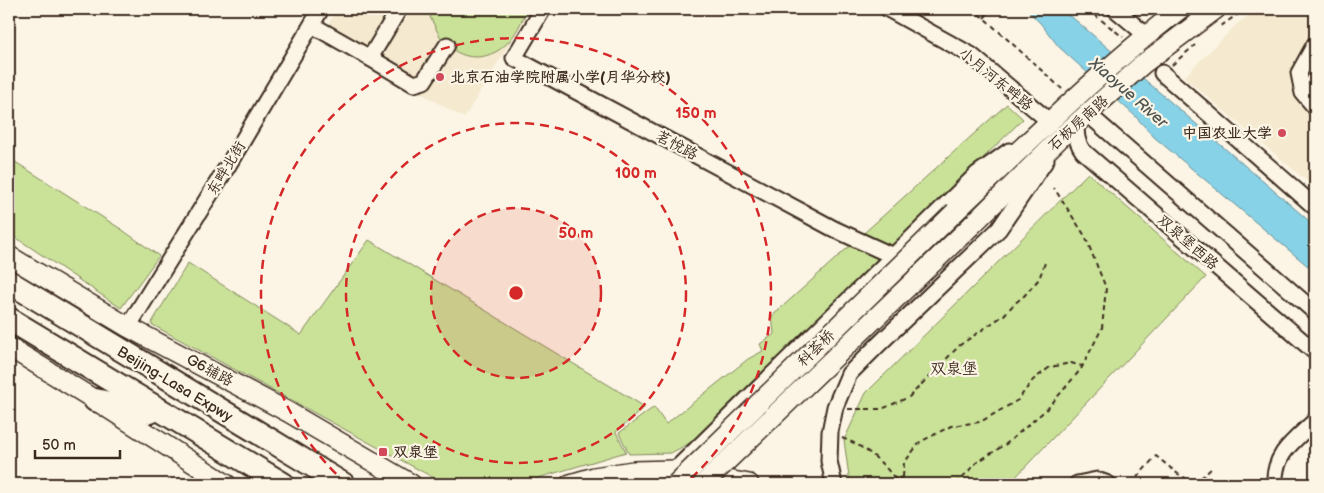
<svg xmlns="http://www.w3.org/2000/svg" width="1324" height="493" viewBox="0 0 1324 493" font-family="'Balsamiq Sans','LXGW WenKai TC',sans-serif">
<rect width="100%" height="100%" fill="#fcf5e5"/>
<filter id="ink" filterUnits="userSpaceOnUse"><feTurbulence type="fractalNoise" baseFrequency=".02" numOctaves="2"/><feDisplacementMap in="SourceGraphic" scale="10" xChannelSelector="R" yChannelSelector="G"/><feConvolveMatrix kernelMatrix="1 2 1 2 8 2 1 2 1" color-interpolation-filters="sRGB"/></filter>
<g filter="url(#ink)">
<g fill="#f5e9cf">
<polygon points="337,9 531,9 464,118 321,36"/>
<polygon points="1258,9 1315,9 1315,188 1184,77 1238,23"/>
</g>
<g fill="#c9e298" stroke="#82865b">
<path d="M 435,9 L 528,9 C 522,19 518,31 511,39 C 493,61 465,63 446,44 C 439,37 435,26 430,17 Z"/>
<polygon points="1007,104 1023,119 695,440 671,453 629,454 619,433 654,407 666,424 748,359 763,351 760,344 774,334 772,316"/>
<polygon points="9,158 121,229 159,256 121,308 9,233"/>
<polygon points="1088,173 1206,277 1009,484 850,484 844,440 866,393"/>
<polygon points="369,240 645,407 616,432 626,452 518,484 445,484 151,324 188,263 301,335"/>
</g>
<polygon fill="#87d2e7" stroke="#698f97" points="1026,9 1054,9 1073,18 1315,226 1315,272 1154,137 1135,116 1059,47 1041,24"/>
<g fill="none" stroke-linecap="round" stroke-linejoin="round">
<g stroke="#3b2a1e" stroke-width="19">
<g id="minor">
<polyline points="543,9 514,58 834,229 893,256"/>
<polyline points="888,9 971,55 1050,122"/>
<polyline points="1115,9 1146,35"/>
<polyline points="312,25 370,58 399,9"/>
<polyline points="1315,44 1299,73 1303,93 1315,107"/>
<polyline points="370,58 414,84 424,81 447,45"/>
<polyline points="1162,73 1315,207"/>
<polyline points="1088,114 1315,312"/>
<path d="M 1077,123 C 1075,134 1077,143 1083,151 L 1315,352"/>
<polyline points="128,327 227,167 321,9"/>
<polyline points="675,470 977,174 1009,151"/>
<polyline points="834,484 829,461 830,432 835,407 849,374 878,345 999,229 1046,160"/>
<polyline points="1077,484 1097,480 1108,484"/>
<path d="M 1275,484 C 1273,454 1295,440 1315,421"/>
</g>
</g>
<g stroke="#3b2a1e" stroke-width="22">
<g id="major">
<path d="M 955,212 C 1028,142 1100,71 1180,9"/>
<polyline points="971,226 1060,138 1143,64 1216,9"/>
<polyline points="9,256 128,327 288,412 411,484"/>
<polyline points="9,347 95,400 226,484"/>
<polyline points="570,484 594,477 633,471 675,470 749,484"/>
</g>
</g>
<g stroke="#3b2a1e" stroke-width="26">
<g id="highway">
<polyline points="9,282 343,484"/>
<polyline points="9,319 283,484"/>
<polyline points="95,400 150,412"/>
</g>
</g>
<g stroke="#3b2a1e" stroke-width="2" stroke-dasharray="5 4" stroke-linecap="butt">
<polyline points="971,9 984,18 1062,89"/>
<polyline points="1087,9 1123,37"/>
<polyline points="984,18 992,9"/>
<polyline points="1221,26 1245,9"/>
<polyline points="1172,65 1195,45"/>
<polyline points="848,409 882,409 909,397 960,345 1004,315 1014,304 1024,296 1039,279 1046,260"/>
<path d="M 842,438 C 864,446 881,460 895,479 L 903,477 L 907,484"/>
<polyline points="903,477 904,463 920,442 951,426 980,422 1018,400 1033,380 1050,367 1071,363 1082,366"/>
<polyline points="956,484 976,463 1006,444 1048,408 1081,369 1102,328 1106,288 1085,236 1054,188"/>
<polyline points="1131,484 1156,456 1178,474 1187,479 1200,479 1213,467"/>
</g>
<use href="#minor" stroke="#fcf5e5" stroke-width="15"/>
<use href="#major" stroke="#fcf5e5" stroke-width="19"/>
<use href="#highway" stroke="#fcf5e5" stroke-width="22"/>
<g stroke="#3b2a1e" stroke-width="22" stroke-linecap="butt">
<g id="major-bridge">
<polyline points="676,484 955,212"/>
<polyline points="703,484 971,226"/>
</g>
</g>
<use href="#major-bridge" stroke="#fcf5e5" stroke-width="19"/>
</g>
</g>
<circle cx="516" cy="293" r="85" fill="#d62828" fill-opacity=".12"/>
<g fill="none" stroke="#d62828" stroke-width="2.5" stroke-dasharray="9 6">
<circle cx="516" cy="293" r="85"/>
<circle cx="516" cy="293" r="170"/>
<path d="M347 484A255 255 0 1 1 685 484"/>
</g>
<g fill="#d1495b" stroke="#fcf5e5" stroke-width="2">
<circle cx="440" cy="77" r="5"/>
<circle cx="1282" cy="133" r="5"/>
<rect x="378" y="447" width="10" height="10" rx="2.5"/>
</g>
<g text-anchor="middle" stroke-width="4.5" stroke-linejoin="round" paint-order="stroke">
<g font-size="15" font-weight="bold" fill="#3b2a1e" stroke="#fcf5e5" text-anchor="start">
<text x="450" y="82">北京石油学院附属小学(月华分校)</text>
<text x="1272" y="138" text-anchor="end">中国农业大学</text>
<text x="393" y="457">双泉堡</text>
</g>
<g font-size="15" fill="#3b2a1e" stroke="#fcf5e5">
<text transform="translate(996 79) rotate(39)" y="5">小月河东畔路</text>
<text transform="translate(1078 123) rotate(-42)" y="5">石板房南路</text>
<text transform="translate(677 145) rotate(28)" y="5">茗悦路</text>
<text transform="translate(226 168) rotate(-59)" y="5">东畔北街</text>
<text transform="translate(1188 242) rotate(41)" y="5">双泉堡西路</text>
<text transform="translate(816 348) rotate(-44)" y="5">科荟桥</text>
<text transform="translate(210 370) rotate(28)" y="5">G6辅路</text>
<text transform="translate(175 384) rotate(31)" y="5">Beijing-Lasa Expwy</text>
</g>
<g font-size="16" font-style="italic" fill="#4e5450" stroke="#fcf5e5">
<text transform="translate(1129 92) rotate(41)" y="6">Xiaoyue River</text>
</g>
<g font-size="16" fill="#3b2a1e" stroke="#fcf5e5">
<text x="954" y="374">双泉堡</text>
</g>
</g>
<circle cx="516" cy="293" r="8" fill="#d62828" stroke="#fcf5e5" stroke-width="2.5"/>
<g font-size="15" text-anchor="middle" font-weight="bold" fill="#d62828" stroke="#fcf5e5" stroke-width="4.5" stroke-linejoin="round" paint-order="stroke">
<text x="696" y="118">150 m</text>
<text x="636" y="178">100 m</text>
<text x="576" y="238">50 m</text>
</g>
<rect width="1324" height="493" fill="none" stroke="#fcf5e5" stroke-width="30"/>
<rect x="15" y="15" width="1294" height="463" fill="none" stroke="#3b2a1e" stroke-width="2" filter="url(#ink)"/>
<path d="M35 450v8h85v-8" fill="none" stroke="#3b2a1e" stroke-width="2.5"/>
<text x="42" y="450" font-size="15" fill="#3b2a1e" stroke="#fcf5e5" stroke-width="4" paint-order="stroke">50 m</text>
</svg>
